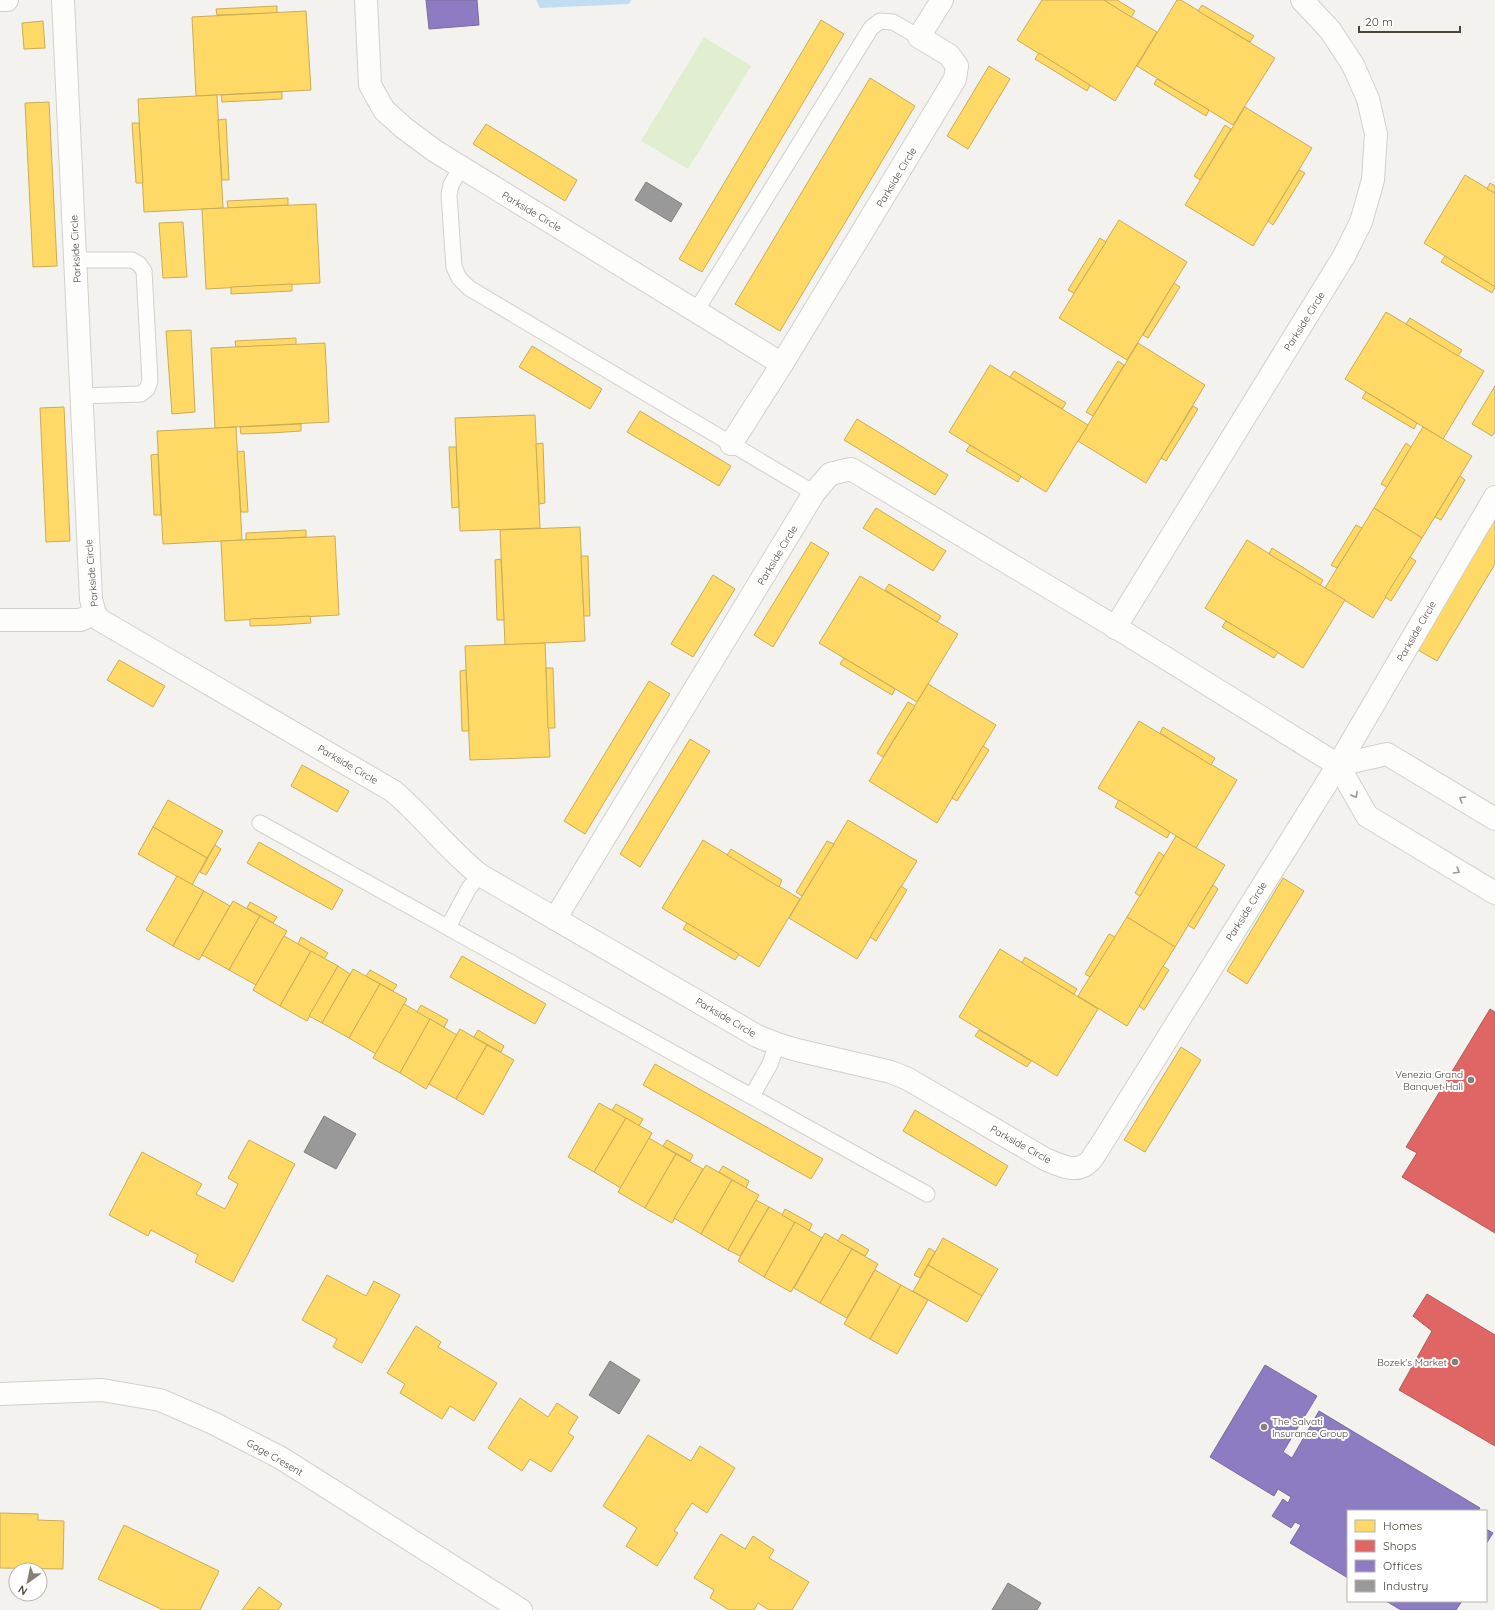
<svg xmlns="http://www.w3.org/2000/svg" width="1495" height="1610" viewBox="0 0 1495 1610" font-family="Quicksand,sans-serif">
<rect width="100%" height="100%" fill="#f4f2ee"/>
<polygon fill="#e1eecf" points="704,37 751,66 688,169 641,141"/>
<polygon fill="#c0ddf1" points="536,0 631,0 629,4 540,8"/>
<g fill="#ffd966" stroke="#c9ac58">
<polygon points="1042,0 1104,0 1157,32 1115,101 1017,40"/>
<polygon points="1104,0 1117,0 1135,11 1131,17"/>
<polygon points="1177,0 1181,0 1275,58 1233,125 1137,66"/>
<polygon points="1202,5 1254,36 1250,42 1198,11"/>
<polygon points="277,6 277,13 217,15 216,9"/>
<polygon points="306,11 311,90 196,96 192,17"/>
<polygon points="821,20 844,34 702,272 679,259"/>
<polygon points="43,21 45,48 24,49 22,23"/>
<polygon points="1039,53 1090,85 1087,91 1035,59"/>
<polygon points="989,66 1010,79 968,149 947,136"/>
<polygon points="870,78 915,106 780,331 735,304"/>
<polygon points="1157,79 1209,110 1206,116 1154,84"/>
<polygon points="282,92 282,99 222,102 221,95"/>
<polygon points="217,95 223,208 144,212 138,99"/>
<polygon points="49,102 57,266 33,267 25,103"/>
<polygon points="1245,107 1312,148 1253,246 1185,205"/>
<polygon points="226,119 229,180 222,180 218,120"/>
<polygon points="132,123 139,123 143,183 136,183"/>
<polygon points="486,124 577,180 565,201 473,144"/>
<polygon points="1225,125 1231,129 1200,180 1194,176"/>
<polygon points="1299,170 1305,173 1273,225 1268,221"/>
<polygon points="1465,175 1495,193 1495,287 1424,243"/>
<polygon points="1490,183 1495,186 1495,193 1487,189"/>
<polygon points="288,198 288,205 228,208 227,201"/>
<polygon points="316,204 320,283 206,289 202,209"/>
<polygon points="1119,220 1187,262 1127,360 1059,318"/>
<polygon points="183,222 187,277 163,278 159,223"/>
<polygon points="1100,238 1106,242 1074,293 1068,290"/>
<polygon points="1445,256 1495,287 1492,293 1441,262"/>
<polygon points="1174,283 1180,287 1148,338 1143,335"/>
<polygon points="292,284 292,291 231,294 231,287"/>
<polygon points="1386,312 1484,371 1443,439 1345,379"/>
<polygon points="1410,318 1462,350 1458,356 1406,324"/>
<polygon points="191,330 195,412 172,414 166,331"/>
<polygon points="296,338 296,345 236,347 235,341"/>
<polygon points="325,343 329,422 215,428 211,348"/>
<polygon points="1138,343 1205,385 1146,483 1078,441"/>
<polygon points="532,346 602,389 590,409 519,367"/>
<polygon points="1118,361 1124,365 1093,416 1086,412"/>
<polygon points="990,365 1088,425 1046,492 949,432"/>
<polygon points="1014,371 1066,403 1062,409 1010,377"/>
<polygon points="1495,386 1495,432 1492,436 1472,424"/>
<polygon points="1366,392 1417,423 1414,429 1362,398"/>
<polygon points="1193,406 1198,409 1166,461 1161,458"/>
<polygon points="64,407 70,541 46,542 40,408"/>
<polygon points="640,411 731,466 719,486 627,432"/>
<polygon points="535,415 540,528 460,531 455,418"/>
<polygon points="857,419 948,475 935,495 844,440"/>
<polygon points="301,424 301,431 270,433 241,434 240,427"/>
<polygon points="236,427 242,540 163,544 157,431"/>
<polygon points="1423,427 1472,456 1422,538 1374,508"/>
<polygon points="543,443 545,503 539,504 536,444"/>
<polygon points="1406,443 1411,447 1387,487 1381,484"/>
<polygon points="970,445 1021,476 1018,482 966,451"/>
<polygon points="449,447 456,447 459,507 452,508"/>
<polygon points="244,451 248,512 241,512 237,452"/>
<polygon points="158,454 161,515 154,515 151,455"/>
<polygon points="1460,476 1465,480 1441,520 1435,517"/>
<polygon points="876,508 946,551 933,571 863,528"/>
<polygon points="1374,508 1422,538 1373,618 1325,588"/>
<polygon points="1495,512 1495,564 1437,661 1413,647"/>
<polygon points="1356,525 1362,528 1337,568 1331,565"/>
<polygon points="580,527 585,641 505,645 500,530"/>
<polygon points="306,530 306,537 246,540 246,533"/>
<polygon points="335,536 339,615 225,621 221,541"/>
<polygon points="1247,540 1345,600 1303,668 1205,608"/>
<polygon points="811,542 829,553 773,647 754,635"/>
<polygon points="1272,548 1323,580 1320,585 1269,554"/>
<polygon points="581,556 588,556 590,616 584,616"/>
<polygon points="1410,557 1416,561 1391,601 1385,597"/>
<polygon points="501,559 504,620 497,620 495,560"/>
<polygon points="713,575 735,589 693,657 671,644"/>
<polygon points="860,576 958,634 917,702 819,643"/>
<polygon points="889,584 941,616 937,622 885,590"/>
<polygon points="310,616 311,623 281,625 250,626 250,619"/>
<polygon points="1226,621 1278,652 1274,658 1222,627"/>
<polygon points="545,643 550,757 470,760 465,646"/>
<polygon points="844,658 895,689 892,695 840,664"/>
<polygon points="119,660 165,686 153,707 107,680"/>
<polygon points="546,668 553,668 555,728 548,728"/>
<polygon points="466,670 469,731 462,731 460,671"/>
<polygon points="649,681 670,694 585,834 564,821"/>
<polygon points="928,684 996,725 937,823 869,781"/>
<polygon points="908,702 915,706 883,757 877,753"/>
<polygon points="1139,721 1237,780 1196,848 1098,788"/>
<polygon points="1163,727 1215,758 1211,765 1160,733"/>
<polygon points="690,739 710,751 640,867 620,854"/>
<polygon points="983,746 989,750 957,801 952,798"/>
<polygon points="302,765 349,791 337,812 291,786"/>
<polygon points="168,800 223,831 207,858 153,827"/>
<polygon points="1119,800 1170,832 1167,838 1115,807"/>
<polygon points="848,820 917,861 857,959 789,918"/>
<polygon points="153,827 207,858 192,885 138,854"/>
<polygon points="1176,836 1225,865 1175,947 1127,917"/>
<polygon points="703,840 800,899 759,967 662,908"/>
<polygon points="827,841 834,844 802,896 796,892"/>
<polygon points="259,842 343,890 332,910 247,863"/>
<polygon points="215,845 221,849 206,875 200,872"/>
<polygon points="731,849 782,880 779,887 727,855"/>
<polygon points="1159,852 1164,856 1140,896 1135,893"/>
<polygon points="177,876 204,891 173,946 146,930"/>
<polygon points="1283,878 1304,891 1247,984 1227,971"/>
<polygon points="1213,885 1218,889 1194,929 1188,925"/>
<polygon points="901,886 907,890 876,941 870,937"/>
<polygon points="204,891 230,906 199,960 173,946"/>
<polygon points="233,901 260,916 229,970 202,955"/>
<polygon points="250,902 277,917 273,923 247,908"/>
<polygon points="260,916 287,931 256,985 229,970"/>
<polygon points="1127,917 1175,947 1127,1026 1078,996"/>
<polygon points="687,923 739,954 735,960 683,929"/>
<polygon points="1109,934 1115,937 1090,977 1085,974"/>
<polygon points="284,936 311,951 280,1006 253,990"/>
<polygon points="301,937 328,953 324,959 298,944"/>
<polygon points="1000,949 1098,1009 1057,1076 959,1017"/>
<polygon points="311,951 338,966 307,1021 280,1006"/>
<polygon points="462,956 546,1004 535,1024 450,977"/>
<polygon points="1025,957 1077,989 1074,994 1022,963"/>
<polygon points="338,966 350,974 322,1023 309,1016"/>
<polygon points="1163,966 1169,970 1144,1010 1139,1006"/>
<polygon points="353,969 380,984 349,1038 322,1023"/>
<polygon points="370,970 397,985 393,991 366,976"/>
<polygon points="380,984 407,999 376,1054 349,1038"/>
<polygon points="404,1004 430,1019 400,1073 373,1058"/>
<polygon points="421,1005 448,1020 444,1027 417,1012"/>
<polygon points="430,1019 457,1035 426,1089 400,1073"/>
<polygon points="460,1029 487,1045 456,1099 429,1084"/>
<polygon points="478,1030 504,1046 501,1052 474,1037"/>
<polygon points="979,1030 1031,1061 1027,1067 975,1036"/>
<polygon points="487,1045 514,1060 483,1115 456,1099"/>
<polygon points="1181,1047 1201,1060 1145,1152 1124,1140"/>
<polygon points="655,1064 823,1159 811,1179 643,1085"/>
<polygon points="599,1103 626,1118 594,1172 568,1157"/>
<polygon points="616,1104 643,1119 639,1126 612,1110"/>
<polygon points="915,1110 1008,1166 996,1186 903,1131"/>
<polygon points="626,1118 652,1133 621,1188 594,1172"/>
<polygon points="649,1138 676,1154 645,1208 618,1192"/>
<polygon points="249,1140 295,1164 233,1282 195,1262 198,1255 151,1230 148,1236 109,1215 142,1152 202,1184 196,1194 225,1209 238,1184 228,1178"/>
<polygon points="667,1140 693,1155 690,1161 663,1146"/>
<polygon points="676,1154 703,1169 672,1223 645,1208"/>
<polygon points="706,1165 732,1180 701,1234 674,1218"/>
<polygon points="723,1166 749,1181 746,1188 719,1172"/>
<polygon points="732,1180 759,1195 728,1250 701,1234"/>
<polygon points="756,1200 769,1207 740,1256 728,1250"/>
<polygon points="769,1207 795,1222 764,1277 738,1261"/>
<polygon points="785,1209 812,1224 809,1231 782,1215"/>
<polygon points="795,1222 822,1238 791,1292 764,1277"/>
<polygon points="825,1233 852,1249 820,1303 794,1288"/>
<polygon points="842,1234 869,1250 865,1256 838,1241"/>
<polygon points="943,1238 998,1269 982,1296 928,1265"/>
<polygon points="929,1248 935,1252 920,1278 914,1275"/>
<polygon points="852,1249 878,1264 847,1318 820,1303"/>
<polygon points="928,1265 982,1296 967,1322 913,1291"/>
<polygon points="875,1270 901,1285 870,1339 844,1324"/>
<polygon points="327,1275 366,1296 374,1281 400,1295 362,1363 333,1347 337,1339 302,1320"/>
<polygon points="901,1285 928,1300 897,1354 870,1339"/>
<polygon points="416,1326 441,1342 438,1347 497,1383 474,1421 450,1406 442,1419 400,1393 405,1384 387,1373"/>
<polygon points="520,1398 548,1417 557,1403 578,1417 568,1433 574,1437 551,1472 530,1459 522,1471 488,1448"/>
<polygon points="648,1435 691,1461 700,1446 735,1468 707,1513 692,1503 674,1531 678,1533 657,1566 626,1546 637,1528 603,1506"/>
<polygon points="0,1513 38,1514 38,1520 64,1521 63,1569 0,1568"/>
<polygon points="124,1525 219,1571 200,1610 163,1610 98,1579"/>
<polygon points="721,1534 745,1549 753,1536 774,1550 769,1558 809,1582 792,1610 769,1610 758,1603 754,1610 729,1610 710,1598 714,1590 694,1578"/>
<polygon points="259,1587 282,1604 278,1610 242,1610"/>
</g>
<g fill="#e06666" stroke="#b35c58">
<polygon points="1490,1009 1495,1012 1495,1233 1402,1177 1417,1153 1406,1147"/>
<polygon points="1427,1294 1495,1335 1495,1446 1399,1390 1432,1331 1413,1316"/>
</g>
<g fill="#8e7cc3" stroke="#7a6b9a">
<polygon points="426,0 477,0 479,25 429,29"/>
<polygon points="1265,1365 1317,1396 1283,1452 1292,1458 1319,1411 1480,1508 1478,1511 1348,1511 1348,1578 1290,1543 1301,1525 1295,1522 1291,1528 1272,1516 1283,1499 1288,1503 1291,1497 1278,1489 1274,1496 1210,1457"/>
<polygon points="1486,1529 1493,1533 1486,1544"/>
<polygon points="1386,1601 1462,1601 1456,1610 1401,1610"/>
</g>
<g fill="#999" stroke="#82807c">
<polygon points="646,182 682,204 671,222 635,200"/>
<polygon points="324,1116 356,1134 336,1169 304,1152"/>
<polygon points="610,1361 640,1380 619,1414 589,1395"/>
<polygon points="1008,1583 1041,1603 1037,1610 992,1610"/>
</g>
<g fill="none" stroke-linecap="round" stroke-linejoin="round">
<g stroke="#d2d0cb" stroke-width="17">
<g id="lane">
<polyline points="461,167 451,185 449,195 454,267 459,278 469,288 814,493"/>
<polyline points="75,260 132,260 139,264 144,271 150,381 147,389 141,394 81,396"/>
<polyline points="696,311 871,28 880,21 893,22 919,37"/>
<polyline points="260,823 927,1194"/>
<polyline points="448,927 469,888 480,875"/>
<polyline points="752,1096 770,1064 777,1044"/>
</g>
</g>
<g stroke="#d2d0cb" stroke-width="24">
<g id="street">
<polyline points="0,0 7,0"/>
<path d="M 63,0 L 91,599 L 95,614 L 100,620 L 393,791 C 424,817 448,850 480,875 L 757,1036 L 777,1044 L 797,1050 L 891,1072 L 908,1079 L 1045,1159 C 1059,1165 1077,1175 1090,1161 C 1093,1158 1096,1152 1099,1148 L 1338,765 L 1495,497"/>
<polyline points="366,0 370,85 384,110 404,128 435,151 782,364"/>
<polyline points="731,444 782,364 955,79 957,66 949,55 919,37 942,0"/>
<polyline points="0,620 80,620 95,614"/>
<polyline points="1115,628 1344,256 1361,222 1373,180 1376,134 1368,99 1353,65 1330,30 1302,0"/>
<polyline points="1495,819 1387,754 1338,765 1367,816 1495,893"/>
<polyline points="555,919 814,493 830,474 851,469 1122,631 1338,765"/>
<polyline points="0,1394 102,1390 160,1400 213,1423 281,1458 521,1610"/>
</g>
</g>
<use href="#lane" stroke="#fdfdfc" stroke-width="15"/>
<use href="#street" stroke="#fdfdfc" stroke-width="22"/>
</g>
<defs><path id="oneway-chevron" d="M-2-3.5L2.5 0L-2 3.5" fill="none" stroke-width="1.6" stroke-linecap="round" stroke-linejoin="round"/></defs>
<g stroke="#9b9791">
<use href="#oneway-chevron" transform="translate(1355 795) rotate(61)"/>
<use href="#oneway-chevron" transform="translate(1462 799) rotate(-149)"/>
<use href="#oneway-chevron" transform="translate(1457 871) rotate(31)"/>
</g>
<g fill="#868178" stroke="#fff" stroke-width="1.5">
<circle cx="1471" cy="1080" r="4"/>
<circle cx="1455" cy="1362" r="4"/>
<circle cx="1264" cy="1427" r="4"/>
</g>
<g text-anchor="middle" stroke-width="4" stroke-linejoin="round" paint-order="stroke">
<g font-size="10" fill="#4b4439" stroke="#fff">
<text transform="translate(896 177) rotate(-59)" y="4">Parkside Circle</text>
<text transform="translate(532 211) rotate(31)" y="4">Parkside Circle</text>
<text transform="translate(75 249) rotate(-93)" y="4">Parkside Circle</text>
<text transform="translate(1304 321) rotate(-58)" y="4">Parkside Circle</text>
<text transform="translate(777 555) rotate(-59)" y="4">Parkside Circle</text>
<text transform="translate(91 573) rotate(-95)" y="4">Parkside Circle</text>
<text transform="translate(1416 631) rotate(-60)" y="4">Parkside Circle</text>
<text transform="translate(348 764) rotate(30)" y="4">Parkside Circle</text>
<text transform="translate(1246 911) rotate(-58)" y="4">Parkside Circle</text>
<text transform="translate(726 1017) rotate(30)" y="4">Parkside Circle</text>
<text transform="translate(1021 1144) rotate(29)" y="4">Parkside Circle</text>
<text transform="translate(275 1457) rotate(30)" y="4">Gage Cresent</text>
</g>
<g font-size="10" fill="#4b4439" stroke="#fff" text-anchor="end">
<text x="1463" y="1078">Venezia Grand<tspan x="1463" dy="12">Banquet Hall</tspan></text>
<text x="1447" y="1366">Bozek's Market</text>
<text x="1272" y="1425" text-anchor="start">The Salvati<tspan x="1272" dy="12">Insurance Group</tspan></text>
</g>
</g>
<rect x="1347" y="1510" width="140" height="92" fill="#ffffff" stroke="#b7b4b0"/>
<rect x="1355" y="1520" width="20" height="12" fill="#ffd966" stroke="#b7b4b0"/>
<text x="1383" y="1530" font-size="12" fill="#4b4439">Homes</text>
<rect x="1355" y="1540" width="20" height="12" fill="#e06666" stroke="#b7b4b0"/>
<text x="1383" y="1550" font-size="12" fill="#4b4439">Shops</text>
<rect x="1355" y="1560" width="20" height="12" fill="#8e7cc3" stroke="#b7b4b0"/>
<text x="1383" y="1570" font-size="12" fill="#4b4439">Offices</text>
<rect x="1355" y="1580" width="20" height="12" fill="#999999" stroke="#b7b4b0"/>
<text x="1383" y="1590" font-size="12" fill="#4b4439">Industry</text>
<g transform="translate(28 1582) rotate(213)"><circle r="19" fill="#ffffff" stroke="#b7b4b0"/>
<path d="M0-3L7 15L0 10L-7 15Z" fill="#868178"/>
<text y="-6" font-size="11" font-weight="bold" text-anchor="middle" fill="#4b4439">N</text>
</g>
<path d="M1359 26v6h101v-6" fill="none" stroke="#4b4439" stroke-width="2"/>
<text x="1365" y="26" font-size="12" fill="#4b4439" stroke="#ffffff" stroke-width="3" paint-order="stroke">20 m</text>
</svg>
